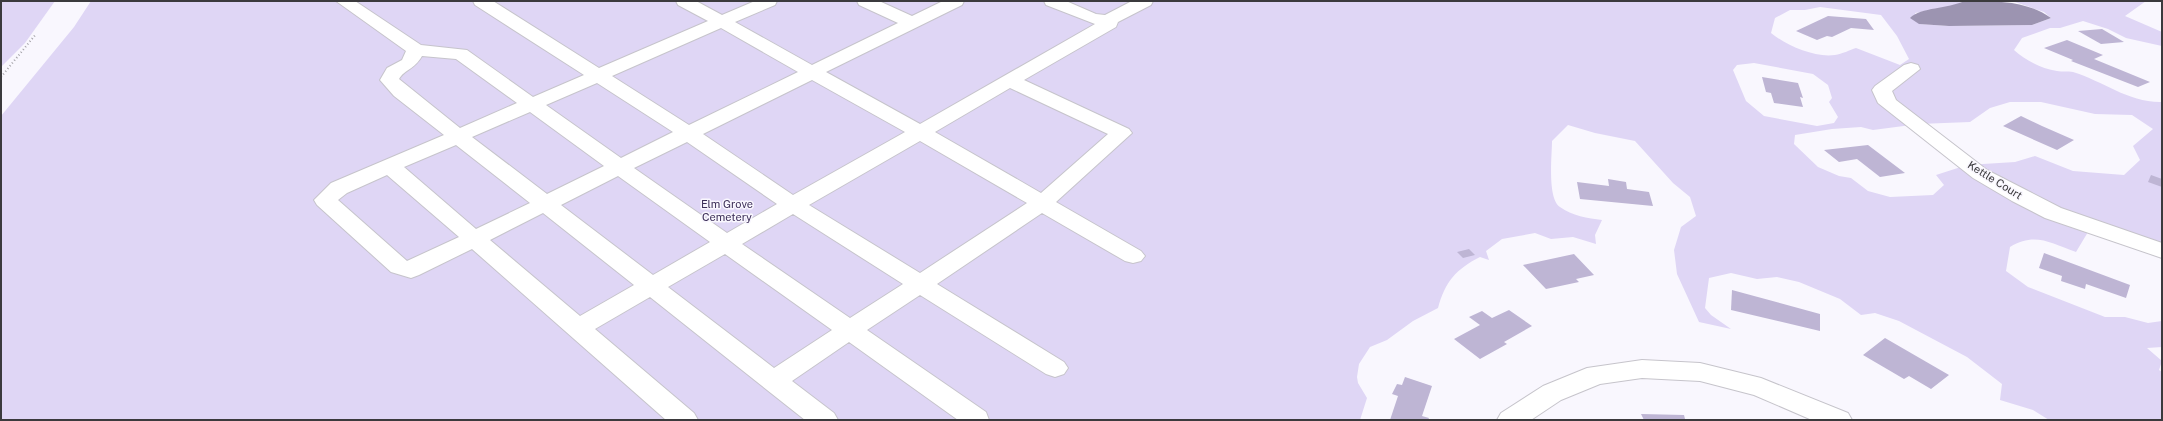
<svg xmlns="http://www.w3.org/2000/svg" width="2163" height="421" viewBox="0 0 2163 421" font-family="'Public Sans',sans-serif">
<rect width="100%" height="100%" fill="#f9f7fe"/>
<g fill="#dfd6f5" fill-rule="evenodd">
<polygon points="1,1 55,1 25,43 1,67"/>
<path d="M 91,1 L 1964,1 L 1954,6 L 1915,13 L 1919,24 L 1949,26 L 2032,25 L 2051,18 L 2044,12 L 2012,1 L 2146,1 L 2125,16 L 2162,32 L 2162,46 L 2126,38 L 2108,29 L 2083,21 L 2060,28 L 2050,28 L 2022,38 L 2014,50 C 2025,60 2042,69 2057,71 C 2062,72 2068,71 2073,72 C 2103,81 2129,103 2162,102 L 2162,250 L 2091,227 L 2076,252 C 2050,243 2035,232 2010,247 L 2006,271 L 2028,287 L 2105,317 L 2125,317 L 2148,323 L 2162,321 L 2162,347 L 2147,348 L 2162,361 L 2159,370 L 2162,372 L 2162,420 L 2049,420 L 2033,410 L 2000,400 L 2002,384 L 1967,357 L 1899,321 L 1875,313 L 1861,315 L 1840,299 L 1799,282 L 1777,277 L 1757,279 L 1731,273 L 1709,278 L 1705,308 L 1711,315 L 1731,329 L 1699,322 L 1677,274 L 1674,250 L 1681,227 L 1696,216 L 1690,197 L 1673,183 L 1635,141 L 1595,133 L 1568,125 L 1552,141 C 1552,156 1547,198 1560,207 C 1572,216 1588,218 1602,220 L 1595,235 L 1596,244 L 1573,237 L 1551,239 L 1535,233 L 1502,239 L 1486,251 L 1489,260 L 1480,257 C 1456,269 1445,282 1438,308 L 1413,321 L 1387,340 L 1370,347 L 1359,364 L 1357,377 L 1358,383 L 1367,398 L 1360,420 L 1,420 L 1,116 L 74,27 ZM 1820,7 L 1881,15 L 1897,36 L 1909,59 L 1900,65 L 1856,48 C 1850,50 1842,54 1835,55 C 1815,58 1787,46 1771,33 L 1775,18 L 1790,10 L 1805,10 ZM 1754,63 L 1813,74 L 1828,85 L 1832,98 L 1829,102 L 1838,117 L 1834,123 L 1817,126 L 1764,116 L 1746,101 L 1733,70 L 1737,65 ZM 2010,102 L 2041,102 L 2095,114 L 2132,115 L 2153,129 L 2133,146 L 2140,160 L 2124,175 L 2073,171 L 2035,156 L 2015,162 L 1967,165 L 1936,175 L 1944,185 L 1933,195 L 1890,197 L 1868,191 L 1851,178 L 1839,176 L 1818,167 L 1794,144 L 1795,135 L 1832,129 L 1861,127 L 1873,130 L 1919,124 L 1970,122 L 1990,108 Z"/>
</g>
<path fill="#9c94b1" d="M 1964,1 C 1994,1 2026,0 2051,18 L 2032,25 L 1949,26 L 1919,24 L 1910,18 C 1921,7 1948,9 1964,1 Z"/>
<g fill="#beb5d4">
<polygon points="1828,16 1866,19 1874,30 1851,28 1832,37 1827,36 1817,40 1796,31"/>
<polygon points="2102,29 2124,42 2101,44 2078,31"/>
<polygon points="2067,40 2103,55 2094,59 2150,82 2138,87 2071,61 2073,60 2044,48"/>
<polygon points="1762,77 1798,83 1803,98 1800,97 1803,107 1774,103 1771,93 1766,92"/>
<polygon points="2021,116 2042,126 2074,140 2057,150 2003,126"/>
<polygon points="1868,145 1905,173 1880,177 1857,159 1839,162 1824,150"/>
<polygon points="2151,175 2162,179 2162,187 2148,182"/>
<polygon points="1608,179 1626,182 1627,189 1649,192 1653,206 1580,199 1577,182 1609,186"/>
<polygon points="1469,249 1475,255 1463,258 1457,252"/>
<polygon points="2044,253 2130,285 2126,298 2086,284 2085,289 2061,281 2062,276 2039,268"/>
<polygon points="1574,254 1594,275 1576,279 1579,282 1546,289 1523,265"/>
<polygon points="1732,290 1820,314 1820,331 1731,310"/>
<polygon points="1509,310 1532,326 1504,342 1507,344 1480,359 1454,339 1480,325 1469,317 1482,311 1492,318"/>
<polygon points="1885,338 1949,375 1931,389 1909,376 1904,379 1863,355"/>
<polygon points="1405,377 1432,386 1422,416 1429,418 1428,420 1390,420 1398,396 1392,394 1397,384 1402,385"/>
<polygon points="1641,414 1684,415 1685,419 1690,420 1644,420"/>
</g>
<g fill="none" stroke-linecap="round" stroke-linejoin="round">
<g stroke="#c6c4cb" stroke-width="2">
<g id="minor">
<path d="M 336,1 L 355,1 L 421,45 L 467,50 L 533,97 L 584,75 L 475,5 L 473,1 L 493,1 L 599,68 L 708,21 L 678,5 L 676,1 L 696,1 L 722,15 L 755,1 L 777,1 L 775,5 L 735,22 L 812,65 L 898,23 L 859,5 L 857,1 L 879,1 L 912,16 L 943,1 L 964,1 L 962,5 L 826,72 L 920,124 L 1095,24 L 1046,5 L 1044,1 L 1066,1 L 1096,14 L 1105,15 L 1132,1 L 1153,1 L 1151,5 L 1118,22 L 1116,27 L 1024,80 L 1129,129 L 1132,133 L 1056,202 L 1141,251 L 1145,256 L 1141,261 L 1133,263 L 1125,261 L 1042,213 L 937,284 L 1064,362 L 1068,368 L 1064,374 L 1055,377 L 1046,374 L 920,295 L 867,330 L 986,412 L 989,420 L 958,420 L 849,342 L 792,381 L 834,413 L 838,420 L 805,420 L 650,297 L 595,329 L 694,413 L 698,420 L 666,420 L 472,249 L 419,275 L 411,278 L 391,272 L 317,205 L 314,200 L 331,183 L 444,135 L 394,96 L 380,80 L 387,68 L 402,60 L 406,51 ZM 721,28 L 798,72 L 689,125 L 612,76 ZM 422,56 L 456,59 L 517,103 L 460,128 L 399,79 C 405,69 414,70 422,56 ZM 812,80 L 905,132 L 793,195 L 703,134 ZM 597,83 L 673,132 L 621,158 L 546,105 ZM 1010,88 L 1108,134 L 1041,193 L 935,132 ZM 530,112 L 604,166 L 547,194 L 472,137 ZM 920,141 L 1027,203 L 920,273 L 809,205 ZM 687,142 L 777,204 L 727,233 L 634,168 ZM 456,145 L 530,203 L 476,229 L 404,167 ZM 387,175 L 459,237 L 407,261 L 338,200 L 347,193 ZM 618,176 L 710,242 L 653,275 L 561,205 ZM 543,213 L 634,285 L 580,316 L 490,240 ZM 793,214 L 903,284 L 850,318 L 742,244 ZM 725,254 L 832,330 L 774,368 L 668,287 Z"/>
<polygon points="1911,63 1918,65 1920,69 1892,91 1896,100 1987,170 2028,191 2061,208 2162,243 2162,258 2045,218 2012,201 1973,178 1878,103 1872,90 1875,86 1904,65"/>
<polygon points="1642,360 1700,363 1761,378 1848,413 1852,420 1812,420 1754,395 1700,381 1642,378 1600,384 1561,400 1531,420 1497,420 1501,413 1543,386 1587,368"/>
</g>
</g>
<polyline stroke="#a4a3a8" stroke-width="2" stroke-dasharray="1 2.5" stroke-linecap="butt" points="1,77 36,34"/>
<use href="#minor" fill="#fff" fill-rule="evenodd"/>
</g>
<g text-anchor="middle" stroke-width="3" stroke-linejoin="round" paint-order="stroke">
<g font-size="11" fill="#3b3a3d" stroke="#f9f7fe">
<text transform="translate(1995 180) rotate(32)" y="4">Kettle Court</text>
</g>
<g font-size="11" fill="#3c2e58" stroke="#f9f7fe">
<text x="727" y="208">Elm Grove<tspan x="727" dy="13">Cemetery</tspan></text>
</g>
</g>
<rect width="2163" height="421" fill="none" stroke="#3b3a3d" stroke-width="4"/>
</svg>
